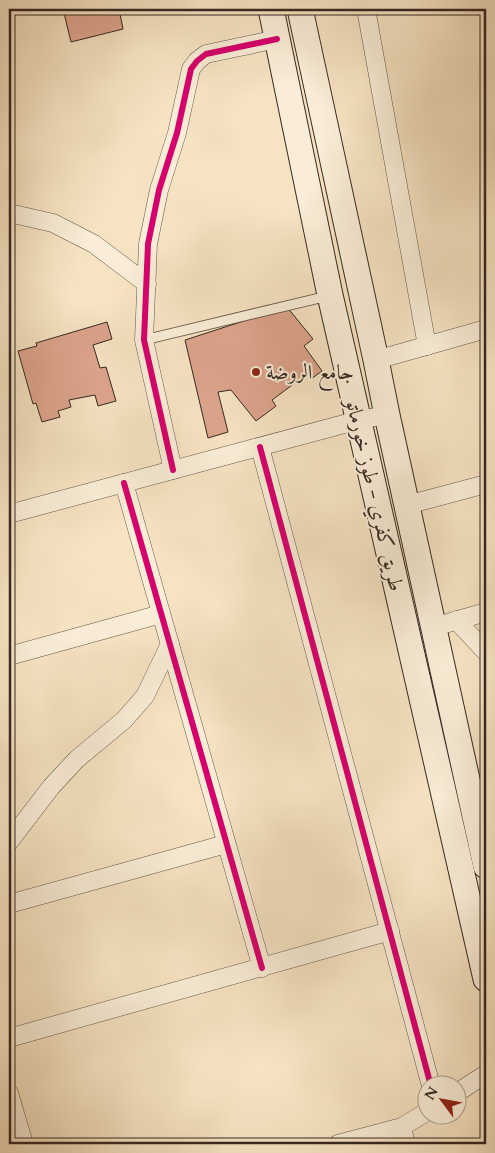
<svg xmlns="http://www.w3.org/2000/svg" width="495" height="1153" viewBox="0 0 495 1153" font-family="Cardo,Amiri,serif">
<rect width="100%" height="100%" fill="#f6e3c2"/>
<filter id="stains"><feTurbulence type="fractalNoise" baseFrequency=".004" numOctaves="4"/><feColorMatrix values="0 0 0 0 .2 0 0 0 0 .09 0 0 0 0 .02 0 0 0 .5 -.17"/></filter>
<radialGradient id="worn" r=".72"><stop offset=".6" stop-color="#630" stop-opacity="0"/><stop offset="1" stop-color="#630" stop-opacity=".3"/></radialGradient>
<g fill="#dca48c" stroke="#362822">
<polygon points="63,9 119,9 123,29 71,42"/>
<polygon points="287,307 313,339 304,346 322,371 311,379 307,374 272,400 276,406 256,421 231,390 218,392 228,432 208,438 185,340"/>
<polygon points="107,322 112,339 93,345 100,368 106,367 116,401 98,406 95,395 69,400 71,407 58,411 60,417 42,422 36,403 33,404 18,351 37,346 36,343"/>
</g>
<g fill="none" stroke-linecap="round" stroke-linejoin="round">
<g stroke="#66574a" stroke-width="11">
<polyline id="service" points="144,340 328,296"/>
</g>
<g stroke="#66574a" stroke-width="19">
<g id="minor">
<polyline points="366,9 427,346"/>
<polyline points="9,213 53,223 94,244 147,284"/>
<polyline points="376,360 486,329"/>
<polyline points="260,447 431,1086"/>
<polyline points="173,470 144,340 148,244 159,190 177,133 191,69 197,61 206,54 277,39"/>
<polyline points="124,483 262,968"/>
<polyline points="407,505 486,484"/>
<polyline points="9,514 359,420 387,415"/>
<polyline points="456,620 486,652"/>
<polyline points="434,627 486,612"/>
<polyline points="9,656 161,614"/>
<polyline points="9,842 51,787 77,759 124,720 145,696 170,644"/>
<polyline points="9,904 226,844"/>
<polyline points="9,1038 390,931"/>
<polyline points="458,1092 486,1074"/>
<polyline points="9,1093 24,1144"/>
<polyline points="402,1127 406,1144"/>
<polyline points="338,1144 402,1127 428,1111"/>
</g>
</g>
<g stroke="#362822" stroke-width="27">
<g id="secondary">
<polyline points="271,9 330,295 486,979"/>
<polyline points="300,9 376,360 387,415 486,866"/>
</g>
</g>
<use href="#service" stroke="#f9edd7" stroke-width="9"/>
<use href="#minor" stroke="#f9edd7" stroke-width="18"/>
<use href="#secondary" stroke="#f9edd7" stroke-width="25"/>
<g stroke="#f9edd7" stroke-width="9">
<g id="cycleway">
<polyline points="260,447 431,1086"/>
<polyline points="173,470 144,340 148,244 159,190 177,133 191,69 197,61 206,54 277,39"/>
<polyline points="124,483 262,968"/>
</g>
</g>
<use href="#cycleway" stroke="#d6006c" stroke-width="6"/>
</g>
<circle fill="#8f2418" stroke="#f9edd7" stroke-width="2" cx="256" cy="372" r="5"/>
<g text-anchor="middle" stroke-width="4" stroke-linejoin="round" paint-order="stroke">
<g font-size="21" fill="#362822" stroke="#f9edd7" text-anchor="start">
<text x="266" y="379">جامع الروضة</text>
</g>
<g font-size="21" fill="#362822" stroke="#f9edd7">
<text transform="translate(375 495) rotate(77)" y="7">طريق كفري - طوز خورماتو</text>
</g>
</g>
<rect width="495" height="1153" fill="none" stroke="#f6e3c2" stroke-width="30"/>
<rect x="10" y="10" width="475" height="1133" fill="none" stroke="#362822" stroke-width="2.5"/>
<rect x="15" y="15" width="465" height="1123" fill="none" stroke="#362822"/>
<g transform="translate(442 1100) rotate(302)"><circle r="24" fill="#f9edd7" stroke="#ab9e8f"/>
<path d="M0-4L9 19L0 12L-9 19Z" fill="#8f2418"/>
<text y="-8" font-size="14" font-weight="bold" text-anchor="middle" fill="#362822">N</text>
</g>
<rect width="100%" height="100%" filter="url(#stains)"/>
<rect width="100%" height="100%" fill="url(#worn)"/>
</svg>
